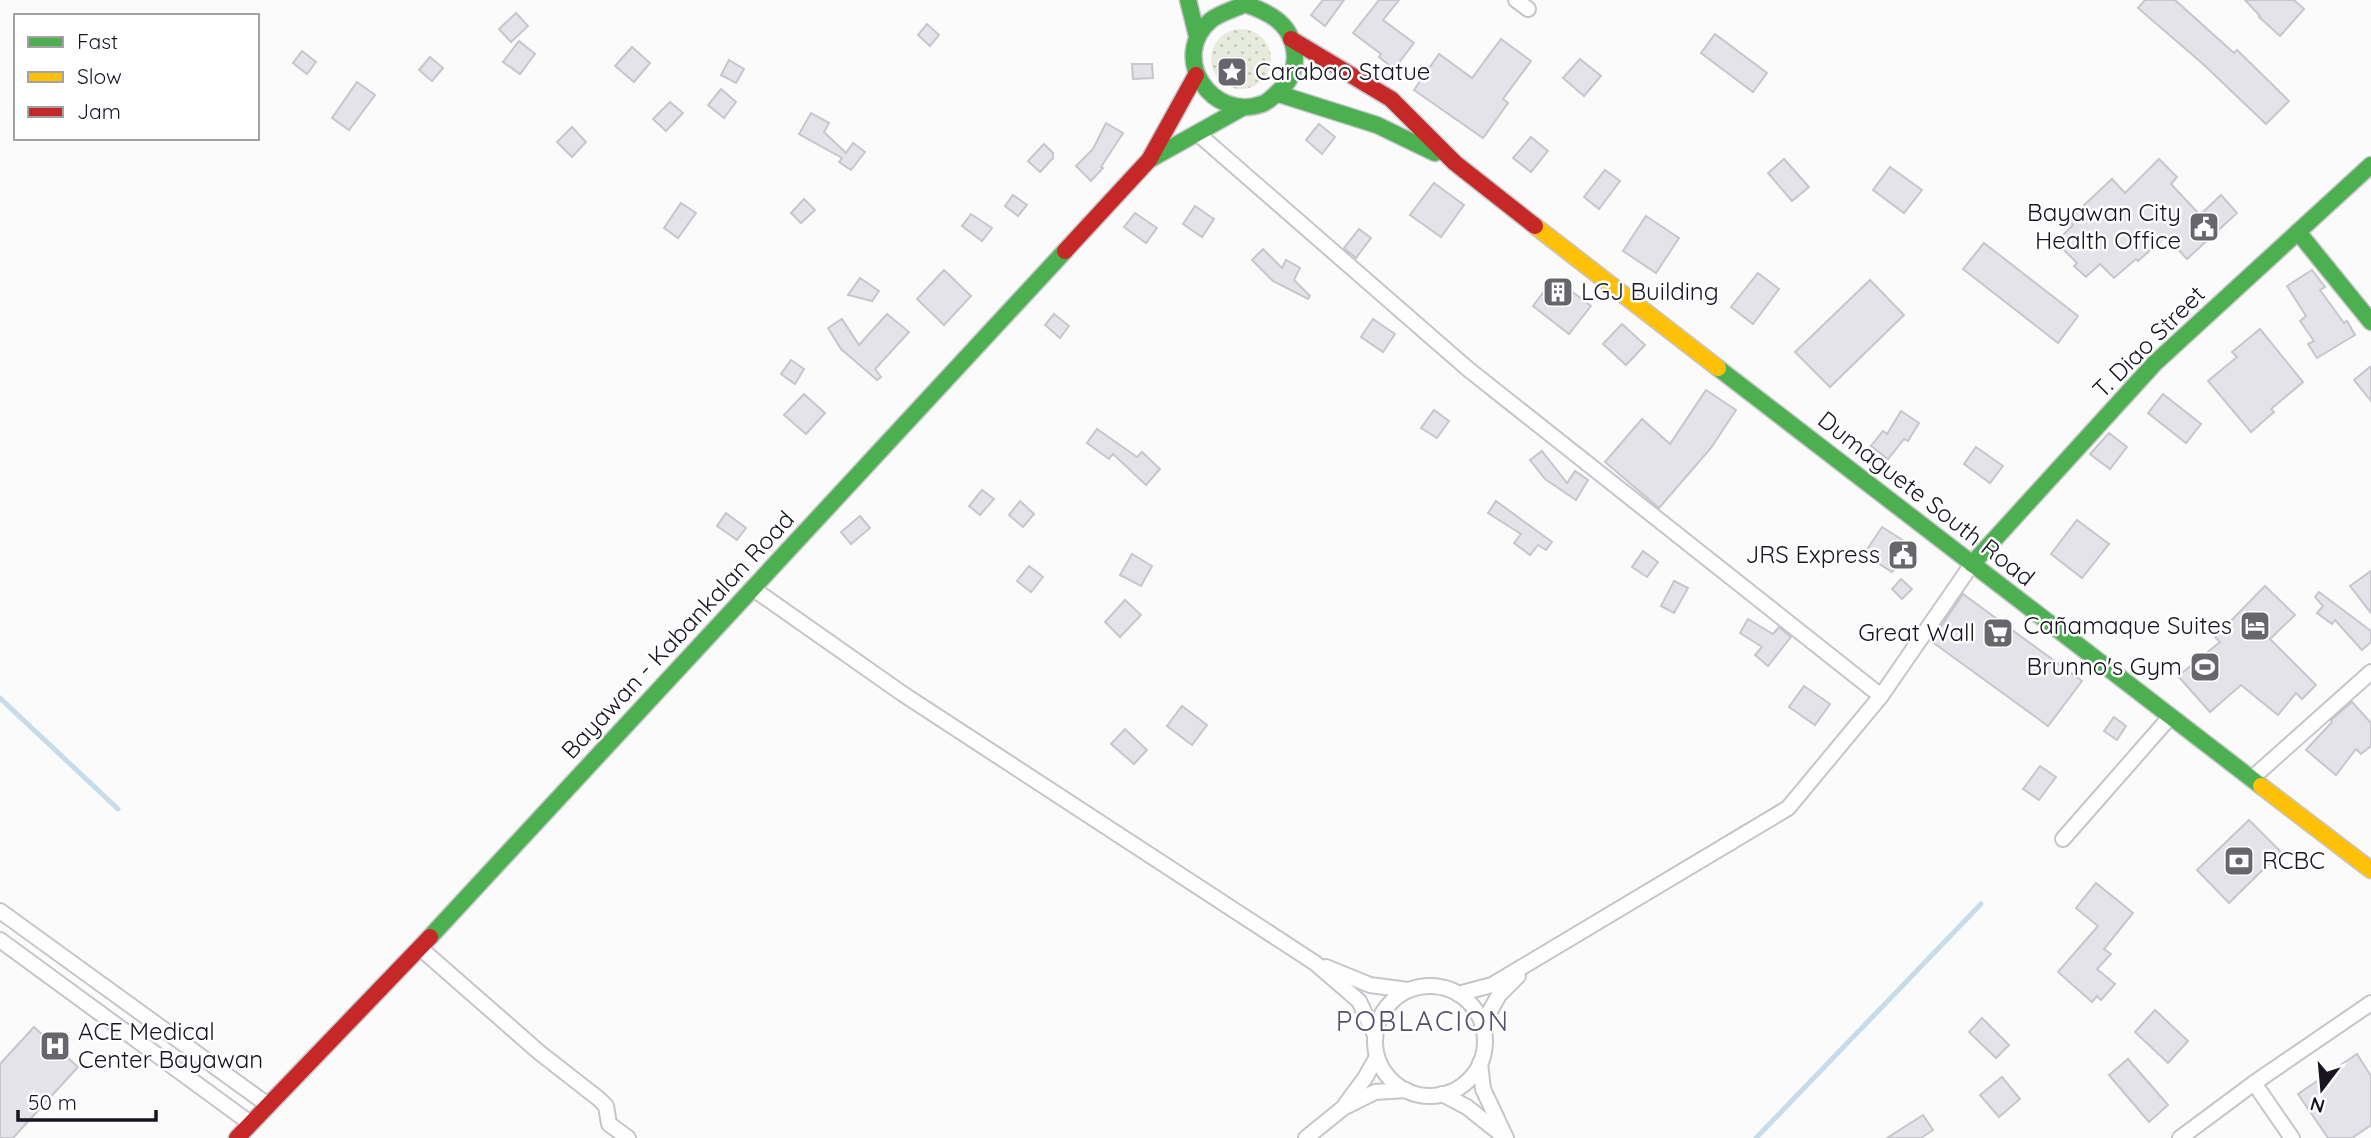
<svg xmlns="http://www.w3.org/2000/svg" width="2371" height="1138" viewBox="0 0 2371 1138" font-family="Quicksand,sans-serif">
<defs>
<pattern id="park-dots" width="8" height="8" patternUnits="userSpaceOnUse" patternTransform="scale(1.75)"><rect width="8" height="8" fill="#e6ebdc"/><path d="M2 2h.1M6 6h.1" fill="none" stroke="#c5c9bc" stroke-width="1.8" stroke-linecap="round"/></pattern>
</defs>
<rect width="100%" height="100%" fill="#fbfbfb"/>
<circle fill="url(#park-dots)" cx="1241" cy="59" r="30"/>
<g fill="none" stroke-linecap="round" stroke-linejoin="round">
<g stroke="#c6dcea" stroke-width="5">
<polyline points="0,698 118,809"/>
<polyline points="1756,1138 1981,904"/>
</g>
</g>
<g fill="#e4e3ea" stroke="#c7c6cc" stroke-width="2">
<polygon points="1323,0 1344,0 1325,26 1311,15"/>
<polygon points="1379,0 1399,0 1383,20 1414,43 1394,69 1379,57 1381,54 1353,33"/>
<polygon points="2145,0 2175,0 2234,53 2237,50 2289,101 2266,124 2203,64 2138,8"/>
<polygon points="2245,0 2294,0 2304,9 2280,36 2259,17 2260,16"/>
<polygon points="516,13 528,26 511,42 499,29"/>
<polygon points="927,24 939,35 930,46 918,35"/>
<polygon points="1715,34 1767,73 1753,92 1701,53"/>
<polygon points="1501,39 1531,61 1503,99 1508,103 1483,138 1414,90 1439,54 1472,78"/>
<polygon points="519,41 535,54 520,74 503,62"/>
<polygon points="632,47 650,63 634,82 615,66"/>
<polygon points="302,51 316,62 307,74 293,63"/>
<polygon points="430,57 443,68 432,81 419,70"/>
<polygon points="1580,59 1601,76 1584,96 1563,78"/>
<polygon points="729,60 744,69 736,83 721,75"/>
<polygon points="1132,64 1152,64 1153,78 1133,79"/>
<polygon points="357,82 375,95 349,130 332,118"/>
<polygon points="721,89 736,102 724,118 708,105"/>
<polygon points="670,102 683,113 666,131 653,119"/>
<polygon points="811,113 829,123 824,132 846,153 853,143 865,152 851,170 839,162 842,158 799,134"/>
<polygon points="1106,123 1123,133 1101,167 1103,168 1091,181 1076,166 1093,149"/>
<polygon points="1319,124 1335,137 1322,154 1306,140"/>
<polygon points="572,127 586,142 572,157 557,142"/>
<polygon points="1531,137 1548,151 1531,172 1513,158"/>
<polygon points="1044,144 1053,153 1053,158 1040,172 1028,161"/>
<polygon points="1784,159 1809,187 1792,201 1768,173"/>
<polygon points="2159,159 2177,177 2171,184 2200,215 2221,195 2237,213 2187,259 2166,236 2138,261 2136,259 2114,278 2100,264 2086,277 2074,266 2077,263 2056,242 2073,225 2068,220 2112,179 2125,193"/>
<polygon points="1890,167 1922,190 1904,213 1873,190"/>
<polygon points="1605,170 1620,181 1599,209 1584,197"/>
<polygon points="1434,183 1464,205 1441,237 1410,215"/>
<polygon points="1013,195 1027,205 1018,216 1005,206"/>
<polygon points="804,199 815,210 801,223 791,213"/>
<polygon points="681,203 696,213 678,238 664,228"/>
<polygon points="1195,206 1214,219 1202,237 1183,224"/>
<polygon points="1135,213 1157,228 1146,243 1124,227"/>
<polygon points="971,214 992,228 982,241 962,226"/>
<polygon points="1646,216 1679,238 1656,273 1623,251"/>
<polygon points="1359,229 1371,238 1356,258 1344,248"/>
<polygon points="1984,243 2078,316 2058,343 1963,269"/>
<polygon points="1263,249 1282,268 1286,260 1300,268 1294,280 1310,296 1308,299 1273,281 1252,260"/>
<polygon points="944,270 971,296 944,325 917,299"/>
<polygon points="2312,270 2325,287 2320,290 2344,323 2347,321 2355,335 2317,358 2308,344 2314,341 2300,321 2306,316 2287,286"/>
<polygon points="1758,273 1779,289 1753,324 1731,307"/>
<polygon points="860,278 879,291 872,301 848,295"/>
<polygon points="1554,278 1591,306 1569,334 1533,306"/>
<polygon points="1870,280 1904,315 1830,387 1795,352"/>
<polygon points="887,314 909,332 875,369 881,377 877,380 841,349 828,328 842,319 859,345"/>
<polygon points="1054,314 1069,326 1060,338 1045,325"/>
<polygon points="1373,319 1395,334 1383,352 1361,337"/>
<polygon points="1622,324 1645,345 1626,365 1603,344"/>
<polygon points="2260,329 2303,382 2271,409 2274,412 2251,432 2208,381 2237,357 2232,352"/>
<polygon points="791,360 804,369 795,384 781,374"/>
<polygon points="2371,366 2371,401 2354,380"/>
<polygon points="1706,390 1736,410 1711,448 1659,508 1605,462 1642,419 1670,444"/>
<polygon points="804,394 825,413 806,434 784,415"/>
<polygon points="2163,394 2201,424 2186,443 2148,413"/>
<polygon points="1434,410 1449,421 1437,438 1421,428"/>
<polygon points="1901,411 1919,423 1908,441 1904,439 1888,459 1871,446 1883,431 1887,434"/>
<polygon points="1097,429 1137,457 1142,452 1160,469 1146,485 1113,454 1109,459 1087,443"/>
<polygon points="2109,433 2127,447 2110,469 2090,454"/>
<polygon points="1976,447 2003,466 1990,483 1964,464"/>
<polygon points="1542,451 1567,483 1575,471 1588,480 1576,500 1545,479 1530,460"/>
<polygon points="982,490 994,499 980,515 969,506"/>
<polygon points="1020,501 1034,514 1023,527 1009,515"/>
<polygon points="1496,501 1552,542 1546,550 1538,545 1530,555 1514,543 1521,534 1488,513"/>
<polygon points="726,513 746,528 737,540 717,526"/>
<polygon points="860,516 870,528 851,544 841,532"/>
<polygon points="2077,520 2109,544 2082,578 2051,554"/>
<polygon points="1882,527 1909,544 1892,572 1864,554"/>
<polygon points="1643,551 1658,562 1647,577 1632,567"/>
<polygon points="1132,554 1152,566 1141,586 1120,575"/>
<polygon points="1029,566 1043,577 1031,592 1017,581"/>
<polygon points="2371,571 2371,613 2350,586"/>
<polygon points="1901,579 1912,589 1902,599 1892,589"/>
<polygon points="1674,581 1688,588 1674,613 1661,606"/>
<polygon points="2265,586 2295,615 2270,639 2316,685 2302,699 2296,693 2278,715 2241,685 2210,712 2178,676 2220,642 2215,637"/>
<polygon points="2319,592 2371,631 2371,642 2362,650 2335,620 2332,624 2317,613 2323,606 2315,597"/>
<polygon points="1963,594 2082,681 2048,726 1931,641"/>
<polygon points="1125,600 1141,615 1120,637 1105,622"/>
<polygon points="1748,619 1773,634 1779,627 1791,637 1768,666 1755,655 1762,647 1740,633"/>
<polygon points="1804,686 1830,704 1815,725 1789,707"/>
<polygon points="2352,702 2371,723 2371,746 2361,754 2356,749 2336,775 2306,750 2332,722 2331,720"/>
<polygon points="1182,706 1207,725 1192,745 1167,726"/>
<polygon points="2114,717 2126,726 2117,740 2104,731"/>
<polygon points="1125,729 1147,750 1134,764 1111,744"/>
<polygon points="2040,766 2056,777 2039,800 2023,789"/>
<polygon points="2249,820 2281,852 2229,903 2197,870"/>
<polygon points="2096,883 2133,913 2104,949 2111,954 2097,969 2115,984 2101,1000 2097,996 2092,1002 2058,972 2098,926 2076,908"/>
<polygon points="2155,1010 2188,1041 2168,1063 2135,1032"/>
<polygon points="1982,1018 2009,1045 1996,1058 1969,1032"/>
<polygon points="34,1027 78,1067 13,1138 0,1138 0,1064"/>
<polygon points="2357,1054 2371,1076 2371,1125 2352,1138 2328,1138 2298,1094"/>
<polygon points="2128,1059 2168,1105 2149,1122 2109,1075"/>
<polygon points="2002,1077 2020,1099 1999,1117 1980,1095"/>
<polygon points="1923,1115 1933,1130 1921,1138 1887,1138"/>
</g>
<g fill="none" stroke-linecap="round" stroke-linejoin="round">
<g stroke="#c6c5cb" stroke-width="18">
<g id="street">
<polyline points="1516,0 1528,9"/>
<polyline points="1197,133 1468,369 1881,696"/>
<polyline points="752,588 903,694 1315,963 1359,1001 1375,1035"/>
<polyline points="2251,779 2371,672"/>
<polyline points="2063,839 2170,717"/>
<polyline points="0,911 268,1105"/>
<polyline points="0,940 250,1123"/>
<polyline points="420,948 540,1053 599,1099 606,1106 609,1124 628,1138"/>
<polyline points="1326,967 1370,985 1408,990"/>
<circle cx="1430" cy="1041" r="55"/>
<polyline points="1458,994 1492,985 1788,808 1881,696 1972,564"/>
<polyline points="1482,1025 1499,995 1518,976"/>
<polyline points="1480,1063 1483,1089 1506,1138"/>
<polyline points="2254,1083 2292,1138"/>
<polyline points="1442,1094 1467,1107 1502,1135"/>
<polyline points="1345,1105 1365,1078 1377,1057"/>
<polyline points="1306,1138 1343,1108 1375,1092 1406,1090"/>
<polyline points="2180,1138 2254,1083 2371,1003"/>
</g>
</g>
<g stroke="#c6c5cb" stroke-width="19">
<g id="fast">
<polyline points="1188,0 1197,36"/>
<path d="M 1245,4 C 1268,12 1289,22 1294,48 C 1297,65 1292,80 1279,91 C 1274,96 1268,102 1262,104 C 1212,122 1168,57 1211,20 C 1220,13 1235,9 1245,4 Z"/>
<polyline points="1279,94 1377,125 1435,153"/>
<polyline points="1149,160 1242,108"/>
<polyline points="2298,232 2371,322"/>
<polyline points="1718,368 2261,786"/>
<polyline points="1972,564 2155,363 2371,165"/>
<polyline points="430,937 1065,251"/>
</g>
</g>
<g stroke="#c6c5cb" stroke-width="19">
<g id="slow">
<polyline points="1535,226 1718,368"/>
<polyline points="2261,786 2371,870"/>
</g>
</g>
<g stroke="#c6c5cb" stroke-width="19">
<g id="jam">
<polyline points="1291,39 1391,99 1455,163 1535,226"/>
<polyline points="1065,251 1149,160 1196,75"/>
<polyline points="237,1138 430,937"/>
</g>
</g>
<use href="#street" stroke="#fefefe" stroke-width="14"/>
<use href="#fast" stroke="#4caf50" stroke-width="16"/>
<use href="#slow" stroke="#ffc107" stroke-width="16"/>
<use href="#jam" stroke="#c62828" stroke-width="16"/>
</g>
<defs>
<g id="sight-square" transform="scale(1.575)"><rect x="-9" y="-9" width="18" height="18" rx="4" fill="#67666d" stroke="#fff"/><path d="M0-6L1.8-2.2L6-1.7L2.9 1.2L3.7 5.4L0 3.3L-3.7 5.4L-2.9 1.2L-6-1.7L-1.8-2.2Z" fill="#fff"/></g>
<g id="civic-square" transform="scale(1.575)"><rect x="-9" y="-9" width="18" height="18" rx="4" fill="#67666d" stroke="#fff"/><path d="M-.6-6.5H3V-4.5H.6V-3L4-1V1h2V6H-6V1h2V-1L-.6-3ZM-1.2 2.5V6h2.4V2.5Z" fill="#fff"/></g>
<g id="building-square" transform="scale(1.575)"><rect x="-9" y="-9" width="18" height="18" rx="4" fill="#67666d" stroke="#fff"/><path d="M-4-6H4V6H1V3H-1V6H-4ZM-2.5-4.3h1.7v1.8h-1.7ZM.8-4.3h1.7v1.8H.8ZM-2.5-1h1.7V.8h-1.7ZM.8-1h1.7V.8H.8Z" fill="#fff"/></g>
<g id="hotel-square" transform="scale(1.575)"><rect x="-9" y="-9" width="18" height="18" rx="4" fill="#67666d" stroke="#fff"/><path d="M-6-4.5h1.5V1H6V5H4.5V3h-9V5H-6ZM-4 0a1.8 1.8 0 1 1 3.6 0ZM.5 0V-2.5h3Q6-2.5 6 0Z" fill="#fff"/></g>
<g id="supermarket-square" transform="scale(1.575)"><rect x="-9" y="-9" width="18" height="18" rx="4" fill="#67666d" stroke="#fff"/><path d="M-6-5.5h2.5l.6 2H6L4.5 2H-2.5L-4.4-4H-6ZM-1.5 3.2a1.3 1.3 0 1 0 .1 0ZM3 3.2a1.3 1.3 0 1 0 .1 0Z" fill="#fff"/></g>
<g id="stadium-square" transform="scale(1.575)"><rect x="-9" y="-9" width="18" height="18" rx="4" fill="#67666d" stroke="#fff"/><path d="M0-5a6.5 5 0 1 0 0 10a6.5 5 0 1 0 0-10ZM-3.5-1.8h7v3.6h-7Z" fill="#fff"/></g>
<g id="bank-square" transform="scale(1.575)"><rect x="-9" y="-9" width="18" height="18" rx="4" fill="#67666d" stroke="#fff"/><path d="M-6-4H6V4H-6ZM0-2.3a2.3 2.3 0 1 0 0 4.6a2.3 2.3 0 1 0 0-4.6Z" fill="#fff"/></g>
<g id="hospital-square" transform="scale(1.575)"><rect x="-9" y="-9" width="18" height="18" rx="4" fill="#67666d" stroke="#fff"/><path d="M-5-5h3v3.5h4V-5h3V5h-3V1.5h-4V5h-3Z" fill="#fff"/></g>
</defs>
<g fill-rule="evenodd">
<use href="#sight-square" x="1232" y="72"/>
<use href="#civic-square" x="2204" y="227"/>
<use href="#building-square" x="1558" y="292"/>
<use href="#civic-square" x="1903" y="555"/>
<use href="#hotel-square" x="2255" y="626"/>
<use href="#supermarket-square" x="1998" y="633"/>
<use href="#stadium-square" x="2205" y="667"/>
<use href="#bank-square" x="2239" y="861"/>
<use href="#hospital-square" x="55" y="1046"/>
</g>
<g text-anchor="middle" stroke-width="5" stroke-linejoin="round" paint-order="stroke">
<g font-size="24" fill="#181521" stroke="#fff" text-anchor="end">
<text x="1255" y="80" text-anchor="start">Carabao Statue</text>
<text x="2181" y="221">Bayawan City<tspan x="2181" dy="28">Health Office</tspan></text>
<text x="1581" y="300" text-anchor="start">LGJ Building</text>
<text x="1880" y="563">JRS Express</text>
<text x="2232" y="634">Cañamaque Suites</text>
<text x="1975" y="641">Great Wall</text>
<text x="2182" y="675">Brunno's Gym</text>
<text x="2262" y="869" text-anchor="start">RCBC</text>
<text x="78" y="1040" text-anchor="start">ACE Medical<tspan x="78" dy="28">Center Bayawan</tspan></text>
</g>
<g font-size="24" fill="#181521" stroke="#fff">
<text transform="translate(2149 342) rotate(-45)" y="8">T. Diao Street</text>
<text transform="translate(1926 499) rotate(38)" y="8">Dumaguete South Road</text>
<text transform="translate(678 635) rotate(-47)" y="8">Bayawan - Kabankalan Road</text>
</g>
<g font-size="28" letter-spacing="2" fill="#554e6c" stroke="#fff">
<text x="1423" y="1031">POBLACION</text>
</g>
</g>
<rect x="14" y="14" width="245" height="126" fill="#ffffff" stroke="#a3a1a6" stroke-width="2"/>
<rect x="28" y="37" width="35" height="10" fill="#4caf50" stroke="#a3a1a6" stroke-width="2"/>
<text x="77" y="49" font-size="21" fill="#181521">Fast</text>
<rect x="28" y="72" width="35" height="10" fill="#ffc107" stroke="#a3a1a6" stroke-width="2"/>
<text x="77" y="84" font-size="21" fill="#181521">Slow</text>
<rect x="28" y="107" width="35" height="10" fill="#c62828" stroke="#a3a1a6" stroke-width="2"/>
<text x="77" y="119" font-size="21" fill="#181521">Jam</text>
<g transform="translate(2322 1089) rotate(196)" stroke="#ffffff" stroke-width="5" paint-order="stroke">
<path d="M0-5L12 26L0 18L-12 26Z" fill="#181521"/>
<text y="-10" font-size="19" font-weight="bold" text-anchor="middle" fill="#181521">N</text>
</g>
<path d="M18 1110v10h138v-10" fill="none" stroke="#181521" stroke-width="3.5"/>
<text x="28" y="1110" font-size="21" fill="#181521" stroke="#ffffff" stroke-width="5" paint-order="stroke">50 m</text>
</svg>
